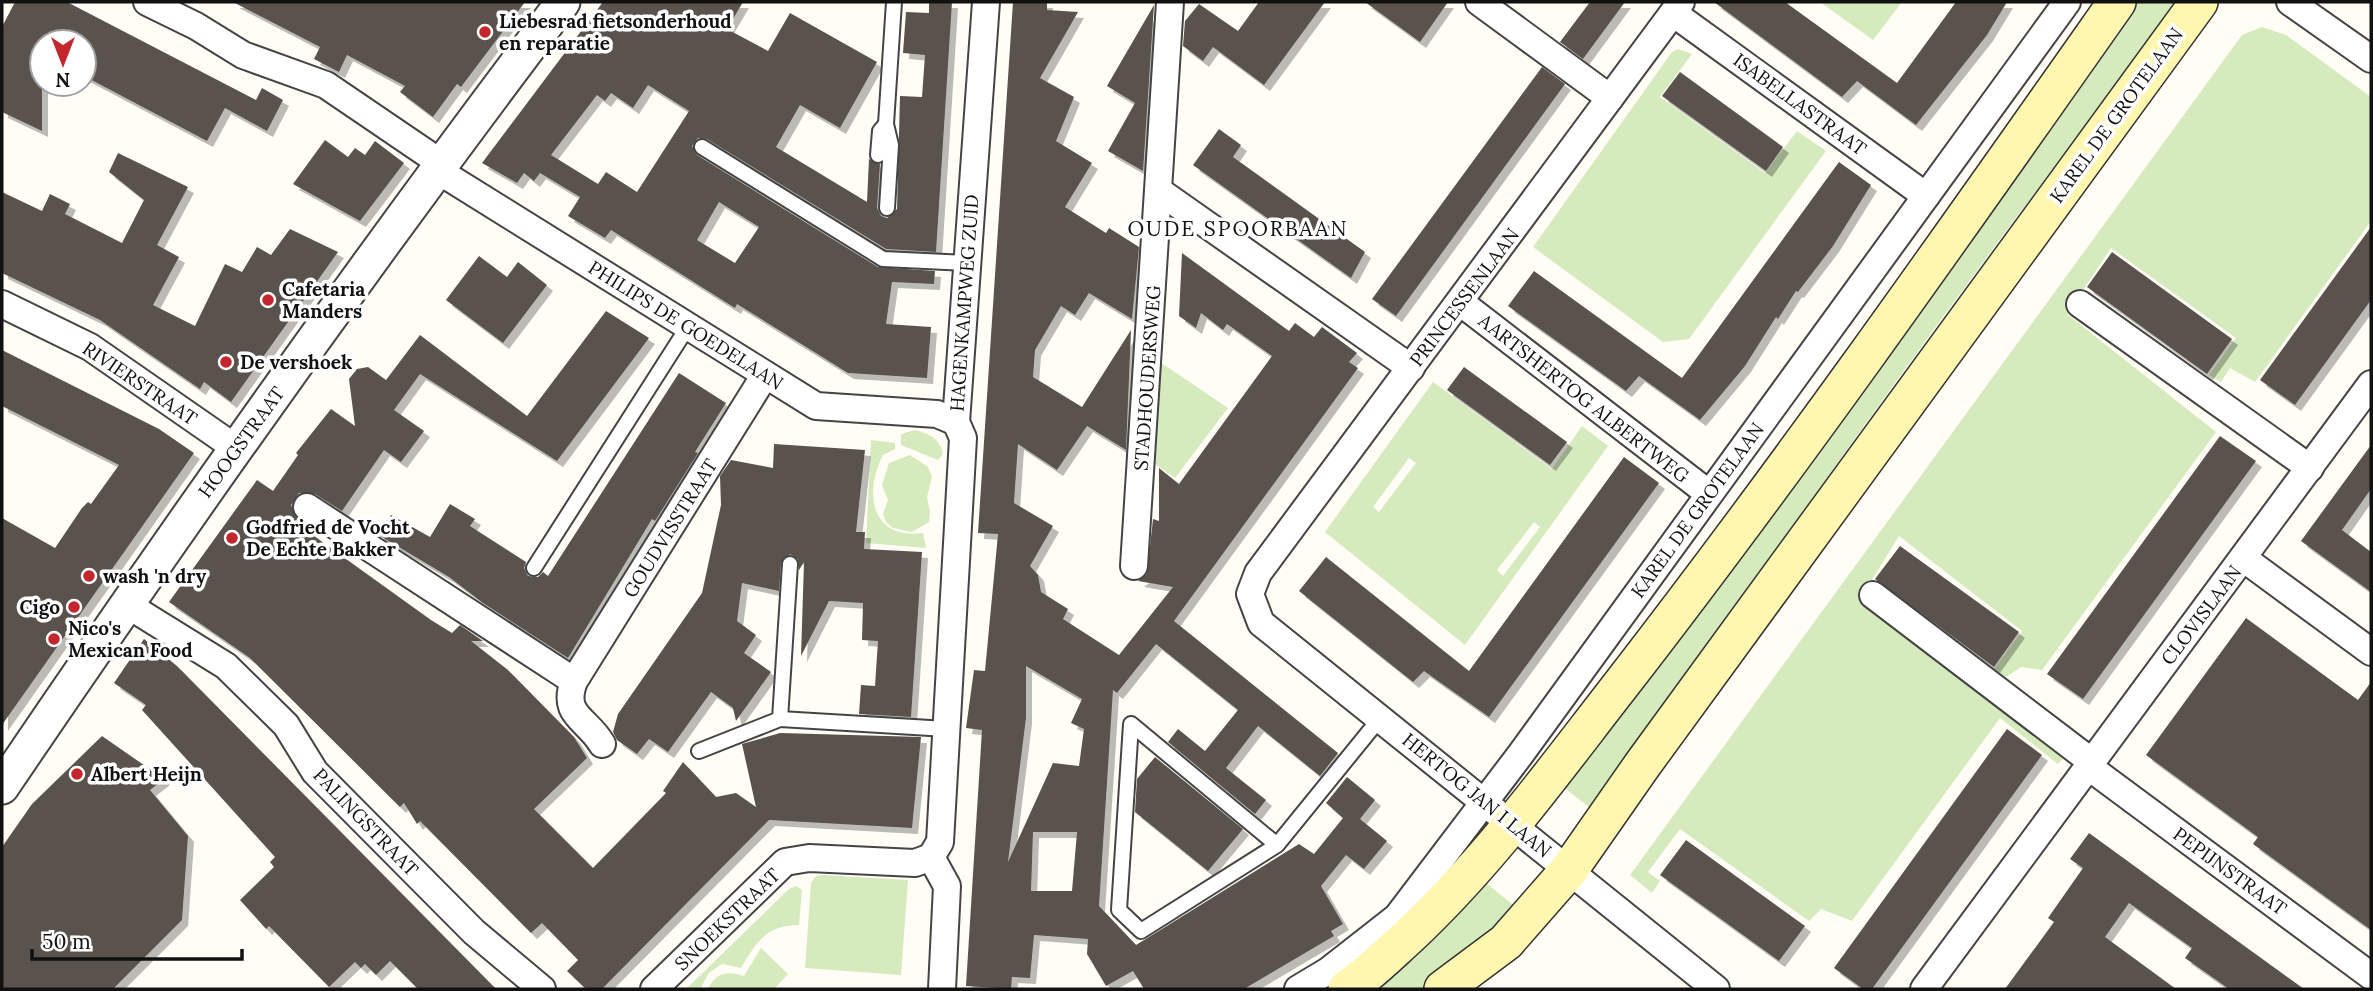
<svg xmlns="http://www.w3.org/2000/svg" width="2373" height="991" viewBox="0 0 2373 991" font-family="Lora,serif">
<defs>
<filter id="shadow"><feDropShadow dx="6" dy="6" stdDeviation="0" flood-color="#0004"/></filter>
</defs>
<rect width="100%" height="100%" fill="#fffdf5"/>
<g fill="#d5ebbd" fill-rule="evenodd">
<polygon points="1820,2 1902,2 1873,40"/>
<path d="M 2135,2 L 2181,2 C 1975,264 1784,537 1593,810 L 1563,787 L 2012,182 Z"/>
<polygon points="2262,27 2286,35 2371,97 2371,221 2255,382 2230,368 2221,382 2209,375 2236,338 2111,248 2067,314 2216,432 2042,670 2021,667 2006,677 1994,669 2022,631 1899,536 1860,599 2066,755 2058,764 2000,718 1852,921 1821,909 1809,921 1680,829 1648,872 1660,881 1652,893 1630,875 2242,35"/>
<polygon points="1678,49 1692,54 1660,97 1765,173 1797,131 1826,151 1689,339 1663,342 1533,247 1672,52"/>
<polygon points="1160,362 1228,408 1175,478 1154,463"/>
<path d="M 1433,382 L 1552,469 L 1582,426 L 1608,446 L 1465,645 L 1325,532 ZM 1409,458 L 1416,463 L 1379,512 L 1373,507 ZM 1534,522 L 1540,527 L 1503,576 L 1497,570 Z"/>
<path d="M 915,430 C 930,434 940,439 943,454 L 938,460 L 901,445 L 901,434 Z"/>
<path d="M 871,440 L 895,443 L 895,449 L 883,455 C 863,494 872,540 923,533 L 926,548 L 866,543 Z"/>
<polygon points="910,455 928,467 932,477 927,497 930,512 929,522 912,532 893,528 886,522 883,514 888,500 882,485 889,463"/>
<polygon points="822,875 908,880 901,975 805,968 811,883 816,876"/>
<polygon points="1486,883 1517,908 1459,962 1421,989 1376,989 1430,942"/>
<path d="M 796,886 L 802,890 L 799,925 C 767,925 756,942 741,968 L 722,964 L 709,973 L 700,989 L 686,989 L 789,889 Z"/>
<path d="M 761,948 L 788,974 L 774,989 L 708,989 C 715,973 728,970 744,976 Z"/>
</g>
<g fill="#5a524d" fill-rule="evenodd" filter="url(#shadow)">
<polygon points="15,2 67,2 256,100 262,88 283,100 267,131 225,108 207,141 84,76 84,42 42,42 42,131 2,112 2,27"/>
<polygon points="233,2 525,2 461,87 457,84 433,117 400,92 405,86 347,55 339,72 314,59 320,47"/>
<path d="M 603,2 L 743,2 L 727,29 L 768,51 L 790,13 L 877,62 L 840,128 L 800,105 L 776,147 L 867,202 L 869,159 L 880,164 L 877,208 L 881,216 L 887,218 L 897,209 L 900,96 L 922,97 L 925,55 L 903,53 L 906,12 L 929,13 L 929,2 L 952,2 L 936,252 L 886,249 L 707,139 L 698,138 L 692,146 L 697,155 L 878,267 L 935,271 L 934,284 L 892,282 L 886,324 L 931,327 L 927,378 L 848,373 L 737,304 L 735,308 L 611,230 L 605,238 L 568,216 L 580,197 L 540,173 L 534,181 L 524,173 L 517,183 L 482,163 ZM 648,85 L 689,111 L 637,192 L 606,172 L 598,184 L 551,155 L 597,95 L 605,101 L 611,93 L 633,108 ZM 719,202 L 759,227 L 735,263 L 697,240 Z"/>
<path d="M 1013,2 L 1047,2 L 1047,10 L 1078,12 L 1040,78 L 1074,97 L 1056,141 L 1092,163 L 1065,207 L 1106,233 L 1109,228 L 1139,247 L 1132,319 L 1089,293 L 1075,315 L 1061,306 L 1035,350 L 1033,377 L 1082,407 L 1131,330 L 1126,450 L 1087,426 L 1057,470 L 1018,444 L 1014,503 L 1053,526 L 1030,566 L 1038,575 L 1041,592 L 1068,609 L 1063,619 L 1119,655 L 1173,587 L 1138,581 L 1147,574 L 1153,519 L 1159,521 L 1159,468 L 1179,484 L 1272,356 L 1227,324 L 1223,330 L 1201,313 L 1196,328 L 1179,316 L 1182,253 L 1289,331 L 1295,323 L 1314,337 L 1322,327 L 1357,353 L 1349,362 L 1358,368 L 1174,621 L 1338,753 L 1320,776 L 1258,726 L 1226,768 L 1266,800 L 1255,814 L 1168,742 L 1178,729 L 1205,751 L 1238,710 L 1156,644 L 1117,693 L 1113,690 L 1099,906 L 1136,945 L 1299,844 L 1314,854 L 1343,818 L 1326,803 L 1347,777 L 1375,800 L 1360,819 L 1387,841 L 1364,869 L 1346,855 L 1321,886 L 1343,924 L 1331,931 L 1334,936 L 1244,989 L 1144,989 L 1133,971 L 1106,986 L 1087,954 L 1088,939 L 1034,935 L 1030,978 L 1012,977 L 1011,989 L 966,986 L 982,730 L 966,728 L 974,670 L 985,671 L 998,534 L 978,533 ZM 1026,666 L 1082,699 L 1071,723 L 1084,729 L 1079,766 L 1053,763 L 1008,862 L 1026,718 ZM 1033,832 L 1077,832 L 1072,891 L 1031,891 Z"/>
<polygon points="1259,2 1325,2 1264,85 1213,47 1203,61 1183,46 1185,21 1199,4 1238,31"/>
<polygon points="1365,2 1448,2 1420,42"/>
<polygon points="1590,2 1625,2 1583,59 1560,42"/>
<polygon points="1714,2 1785,2 1897,83 1956,2 2007,2 1987,35 1916,125 1857,81 1842,97"/>
<polygon points="1154,5 1143,171 1108,151 1135,103 1107,86"/>
<polygon points="1542,67 1565,84 1396,316 1372,299"/>
<polygon points="1680,72 1783,147 1766,171 1662,96"/>
<polygon points="1219,129 1241,145 1233,157 1365,252 1351,278 1193,165"/>
<polygon points="325,140 348,157 355,148 365,155 375,141 404,163 360,221 293,184"/>
<polygon points="118,153 188,187 157,245 179,257 153,305 195,326 225,264 242,272 257,247 271,255 290,229 338,252 231,402 204,382 200,389 100,320 2,273 2,192 42,211 50,194 70,204 65,214 122,243 144,200 109,172"/>
<polygon points="1839,162 1871,185 1833,246 1798,292 1796,291 1778,319 1776,317 1745,366 1700,420 1639,376 1626,391 1508,306 1534,271 1682,378"/>
<polygon points="2371,227 2371,300 2295,405 2260,380"/>
<polygon points="2112,252 2232,339 2207,374 2087,287"/>
<polygon points="479,256 507,277 518,262 547,285 503,343 446,300"/>
<polygon points="606,311 649,338 557,461 420,374 394,410 424,431 401,462 384,450 342,511 315,494 299,493 291,505 298,520 296,523 431,620 452,633 460,625 483,641 471,641 508,670 574,737 587,758 534,809 593,868 666,793 663,791 683,762 716,797 736,793 756,807 742,744 780,733 921,737 912,828 769,820 602,989 586,989 567,971 578,960 542,923 531,933 420,821 417,824 404,803 400,807 250,658 169,602 257,480 273,491 298,455 296,453 331,409 355,426 349,379 357,369 368,367 386,380 420,335 527,416"/>
<polygon points="2,350 159,429 194,453 2,725 2,518 55,548 82,508 88,502 91,504 119,465 2,406"/>
<polygon points="1464,367 1567,442 1550,465 1447,390"/>
<polygon points="679,373 726,403 695,452 698,453 655,521 652,519 568,658 483,603 449,577 377,534 391,515 430,537 450,504 475,519 470,526 526,562 524,568 528,576 538,577 543,572 548,576"/>
<polygon points="2220,436 2256,461 2083,699 2047,674"/>
<polygon points="774,444 865,450 856,532 865,532 864,549 922,552 911,717 859,714 861,685 875,686 878,641 862,640 863,603 829,601 801,656 804,562 799,570 798,559 790,554 781,563 779,591 742,583 737,621 756,635 744,653 771,672 736,721 733,708 711,692 668,752 649,739 637,754 617,740 613,732 618,714 702,593 721,505 720,476 731,460 773,468"/>
<polygon points="2371,445 2371,489 2342,530 2371,552 2371,592 2301,541"/>
<polygon points="1624,457 1659,483 1489,717 1424,671 1413,682 1299,591 1326,557 1469,671"/>
<polygon points="1900,546 2019,632 1994,667 1875,579"/>
<polygon points="2246,618 2358,700 2371,682 2371,930 2253,844 2258,837 2146,755"/>
<polygon points="144,639 177,666 496,989 418,989 390,961 376,975 365,964 361,968 355,962 329,987 269,926 266,929 240,900 274,867 270,862 275,857 142,710 146,705 114,683"/>
<polygon points="2007,729 2042,755 1872,989 1863,989 1834,968"/>
<polygon points="102,736 164,779 150,790 188,836 182,920 113,989 2,989 2,847 32,804"/>
<polygon points="1155,757 1243,829 1208,871 1135,812 1137,779"/>
<polygon points="2089,833 2232,937 2304,989 2229,989 2185,958 2192,948 2129,903 2105,937 2176,989 2005,989 2054,922 2048,918 2083,868 2070,859"/>
<polygon points="1686,840 1805,926 1779,961 1660,875"/>
</g>
<g fill="none" stroke-linecap="round" stroke-linejoin="round">
<g stroke="#444" stroke-width="18">
<g id="service">
<polyline points="702,147 883,259 967,263"/>
<polyline points="878,155 880,131 886,124"/>
<polyline points="887,208 891,145 886,124 894,2"/>
<polyline points="534,568 689,325"/>
<polyline points="780,719 947,729"/>
<polyline points="699,751 780,719 790,564"/>
<polyline points="1277,845 1141,931 1119,910 1131,724 1277,845 1381,717"/>
</g>
</g>
<g stroke="#444" stroke-width="30">
<g id="minor">
<polyline points="147,2 196,26 243,55 326,85 429,155 450,178 816,406 937,414 956,422"/>
<polyline points="1479,2 1610,98"/>
<polyline points="1681,2 1258,573 1250,594 1261,623 1716,989"/>
<polyline points="2290,2 2371,59"/>
<polyline points="1673,13 1926,196"/>
<polyline points="1159,191 1411,368"/>
<polyline points="1460,302 1708,493"/>
<polyline points="2,304 90,347 237,449"/>
<polyline points="2080,304 2310,468"/>
<polyline points="307,507 574,681"/>
<polyline points="2243,558 2371,652"/>
<polyline points="1134,566 1170,2"/>
<polyline points="1873,595 2092,762"/>
<polyline points="126,604 226,666 286,725 315,772 474,932 542,989"/>
<path d="M 602,744 C 587,718 561,716 574,681 L 765,375"/>
<polyline points="2089,767 2371,976"/>
<polyline points="931,857 940,842 963,438 956,422 986,2"/>
<polyline points="931,857 947,886 942,989"/>
<polyline points="654,989 785,862 809,858 915,863 931,857"/>
<polyline points="1298,989 1328,971 1397,917 1520,755 2067,2"/>
<polyline points="1924,989 2371,384"/>
</g>
</g>
<g stroke="#444" stroke-width="37">
<path id="tertiary" d="M 2,787 C 182,521 369,258 563,2"/>
</g>
<g stroke="#333" stroke-width="40">
<g id="secondary">
<path d="M 1347,989 C 1369,974 1389,954 1409,936 C 1489,861 1553,772 1620,686 C 1793,463 1955,232 2117,2"/>
<polyline points="1443,989 1506,942 1569,870 1643,764 2199,2"/>
</g>
</g>
<use href="#service" stroke="#fff" stroke-width="14"/>
<use href="#minor" stroke="#fff" stroke-width="26"/>
<use href="#tertiary" stroke="#fff" stroke-width="33"/>
<use href="#secondary" stroke="#fff6b0" stroke-width="37"/>
</g>
<g fill="#c4262e" stroke="#fff" stroke-width="2.5">
<circle cx="485" cy="32" r="7"/>
<circle cx="268" cy="300" r="7"/>
<circle cx="226" cy="362" r="7"/>
<circle cx="232" cy="538" r="7"/>
<circle cx="89" cy="576" r="7"/>
<circle cx="74" cy="607" r="7"/>
<circle cx="54" cy="639" r="7"/>
<circle cx="77" cy="774" r="7"/>
</g>
<g text-anchor="middle" stroke-width="7" stroke-linejoin="round" paint-order="stroke">
<g font-size="19" font-weight="bold" fill="#111" stroke="#fff" text-anchor="start">
<text x="499" y="28">Liebesrad fietsonderhoud<tspan x="499" dy="22">en reparatie</tspan></text>
<text x="282" y="296">Cafetaria<tspan x="282" dy="22">Manders</tspan></text>
<text x="240" y="369">De vershoek</text>
<text x="246" y="534">Godfried de Vocht<tspan x="246" dy="22">De Echte Bakker</tspan></text>
<text x="103" y="583">wash 'n dry</text>
<text x="60" y="614" text-anchor="end">Cigo</text>
<text x="68" y="635">Nico's<tspan x="68" dy="22">Mexican Food</tspan></text>
<text x="91" y="781">Albert Heijn</text>
</g>
<g font-size="19" fill="#111" stroke="#fff">
<text transform="translate(1800 104) rotate(36)" y="7">ISABELLASTRAAT</text>
<text transform="translate(2116 115) rotate(-54)" y="7">KAREL DE GROTELAAN</text>
<text transform="translate(1464 297) rotate(-53)" y="7">PRINCESSENLAAN</text>
<text transform="translate(964 303) rotate(-86)" y="7">HAGENKAMPWEG ZUID</text>
<text transform="translate(686 325) rotate(32)" y="7">PHILIPS DE GOEDELAAN</text>
<text transform="translate(1147 378) rotate(-86)" y="7">STADHOUDERSWEG</text>
<text transform="translate(140 383) rotate(34)" y="7">RIVIERSTRAAT</text>
<text transform="translate(1584 398) rotate(38)" y="7">AARTSHERTOG ALBERTWEG</text>
<text transform="translate(241 442) rotate(-54)" y="7">HOOGSTRAAT</text>
<text transform="translate(1697 510) rotate(-54)" y="7">KAREL DE GROTELAAN</text>
<text transform="translate(670 528) rotate(-58)" y="7">GOUDVISSTRAAT</text>
<text transform="translate(2201 615) rotate(-53)" y="7">CLOVISLAAN</text>
<text transform="translate(1477 795) rotate(39)" y="7">HERTOG JAN I LAAN</text>
<text transform="translate(366 822) rotate(46)" y="7">PALINGSTRAAT</text>
<text transform="translate(2230 871) rotate(36)" y="7">PEPIJNSTRAAT</text>
<text transform="translate(727 919) rotate(-44)" y="7">SNOEKSTRAAT</text>
</g>
<g font-size="21" letter-spacing="2" fill="#111" stroke="#fff">
<text x="1238" y="236">OUDE SPOORBAAN</text>
</g>
</g>
<rect width="2373" height="991" fill="none" stroke="#111111" stroke-width="7"/>
<g transform="translate(63 63) rotate(180)"><circle r="33" fill="#ffffff" stroke="#a0a0a0" stroke-width="2"/>
<path d="M0-5L12 26L0 18L-12 26Z" fill="#c4262e"/>
<text y="-10" font-size="19" font-weight="bold" text-anchor="middle" fill="#111111">N</text>
</g>
<path d="M32 949v10h210v-10" fill="none" stroke="#111111" stroke-width="3.5"/>
<text x="42" y="949" font-size="21" fill="#111111" stroke="#ffffff" stroke-width="5" paint-order="stroke">50 m</text>
</svg>
